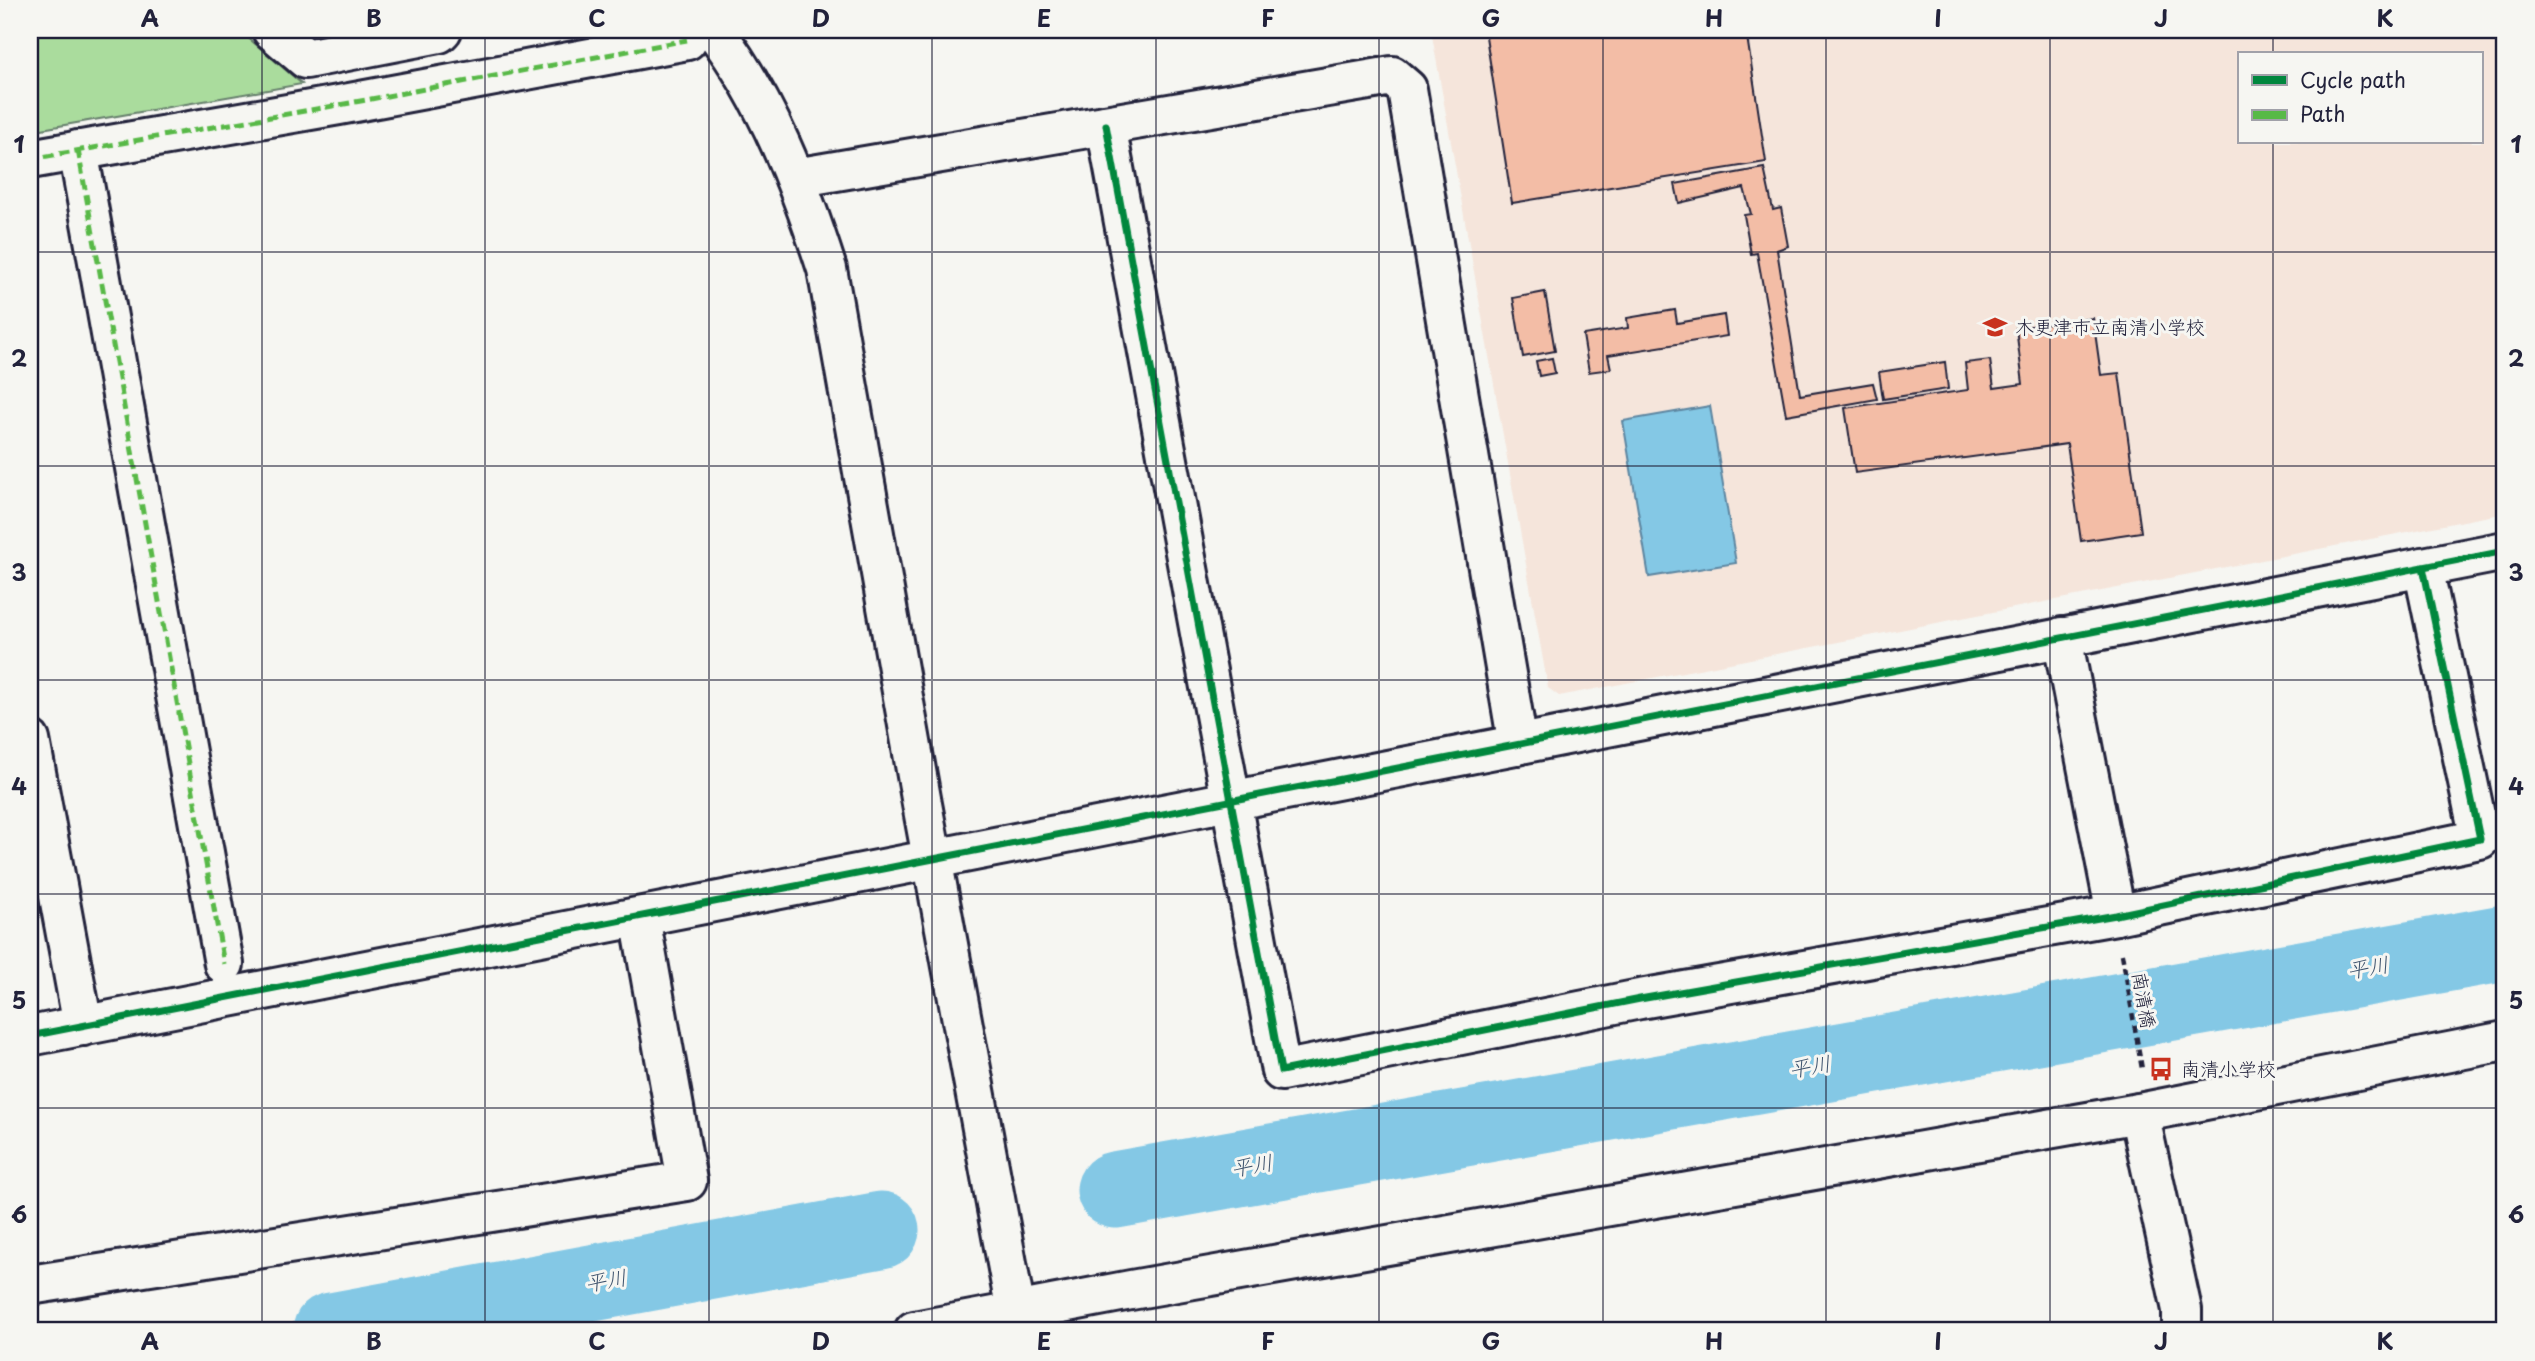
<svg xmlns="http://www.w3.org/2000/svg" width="2535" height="1361" viewBox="0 0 2535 1361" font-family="'Playpen Sans','Klee One',sans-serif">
<rect width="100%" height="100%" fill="#f6f6f2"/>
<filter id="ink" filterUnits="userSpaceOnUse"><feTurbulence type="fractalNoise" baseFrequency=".0143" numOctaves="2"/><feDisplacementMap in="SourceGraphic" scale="14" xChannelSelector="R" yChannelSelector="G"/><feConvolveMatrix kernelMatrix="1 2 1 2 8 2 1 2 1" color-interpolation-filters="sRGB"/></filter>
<g filter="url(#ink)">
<path fill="#f5e5db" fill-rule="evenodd" d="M 1431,30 L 2505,30 L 2505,513 L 1559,696 L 1548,688 ZM 2239,54 L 2481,54 L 2481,142 L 2239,142 Z"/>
<polygon fill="#aadc9d" stroke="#667f6c" stroke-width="2" points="30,30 239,30 302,84 30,131"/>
<polygon fill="#84c8e5" stroke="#5d86a1" stroke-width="2" points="1710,406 1736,563 1649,577 1623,421"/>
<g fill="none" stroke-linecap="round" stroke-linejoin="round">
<g stroke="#84c8e5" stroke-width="77">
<polyline points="1115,1190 2505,943"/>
<polyline points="331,1331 881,1230"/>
</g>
</g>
<g fill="#f3bda6" stroke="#22223b" stroke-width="2">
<polygon points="1485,30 1746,30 1766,162 1512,203"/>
<polygon points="1764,168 1773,210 1781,208 1788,246 1777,250 1800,395 1873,383 1877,399 1786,415 1757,253 1751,254 1744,215 1751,214 1744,188 1679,203 1675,184"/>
<polygon points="1545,292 1555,351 1523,357 1513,298"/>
<polygon points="1675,310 1677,323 1724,315 1727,336 1608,355 1611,369 1589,372 1583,335 1628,328 1627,318"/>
<polygon points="2093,318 2101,375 2119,373 2141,532 2081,541 2067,444 1855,473 1845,408 1968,390 1965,363 1990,360 1994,388 2023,384 2016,328"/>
<polygon points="1552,358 1555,373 1539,376 1536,361"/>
<polygon points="1945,362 1948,389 1883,399 1879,372"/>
</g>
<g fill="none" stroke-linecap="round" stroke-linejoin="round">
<g stroke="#22223b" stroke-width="44">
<g id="minor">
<polyline points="272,30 306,59 439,33 442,30"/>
<path d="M 714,30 C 768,101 800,185 827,269 L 922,804 L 1016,1312"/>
<polyline points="1106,125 1281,1071 1640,999 2116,915 2480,839 2423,567"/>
<polyline points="78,150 224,964"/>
<polyline points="30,159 339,105 687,40"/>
<polyline points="795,178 1392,76 1407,89 1518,745"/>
<polyline points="2062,637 2116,915"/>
<polyline points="30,740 83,1026"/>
<polyline points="30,1036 2505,551"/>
<polyline points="2139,1113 2182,1310 2182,1331"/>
<polyline points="30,1285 687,1181 640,917"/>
<polyline points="914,1331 1131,1290 2139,1113 2505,1041"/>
</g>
</g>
<polyline stroke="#22223b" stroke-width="4.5" stroke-dasharray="7 5" stroke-linecap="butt" points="2122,954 2142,1069"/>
<use href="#minor" stroke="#f6f6f2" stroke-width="38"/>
<g stroke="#58b947" stroke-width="5" stroke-dasharray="10 5" stroke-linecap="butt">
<polyline points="78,150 224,964"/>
<polyline points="30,159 339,105 687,40"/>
</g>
<g stroke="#f6f6f2" stroke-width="11">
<g id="cycleway">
<polyline points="1106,125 1281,1071 1640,999 2116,915 2480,839 2423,567"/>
<polyline points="30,1036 2505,551"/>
</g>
</g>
<use href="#cycleway" stroke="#00873e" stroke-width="7"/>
</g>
</g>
<path fill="none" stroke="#22223b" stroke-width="2" stroke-opacity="0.55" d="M 262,30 L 262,1331M 485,30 L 485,1331M 709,30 L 709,1331M 932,30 L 932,1331M 1156,30 L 1156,1331M 1379,30 L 1379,1331M 1603,30 L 1603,1331M 1826,30 L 1826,1331M 2050,30 L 2050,1331M 2273,30 L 2273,54M 2273,142 L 2273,1331M 30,252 L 2505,252M 30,466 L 2505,466M 30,680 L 2505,680M 30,894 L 2505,894M 30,1108 L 2505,1108"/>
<defs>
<g id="school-bare" transform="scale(1.89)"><path d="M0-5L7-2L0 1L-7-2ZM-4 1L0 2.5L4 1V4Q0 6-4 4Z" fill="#c8321e" stroke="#f6f6f2" stroke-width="2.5" paint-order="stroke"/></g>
<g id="bus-bare" transform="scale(1.89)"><path d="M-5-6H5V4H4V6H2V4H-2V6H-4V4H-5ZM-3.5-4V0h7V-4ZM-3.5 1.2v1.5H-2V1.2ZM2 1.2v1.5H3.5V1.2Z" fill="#c8321e" stroke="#f6f6f2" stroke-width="2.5" paint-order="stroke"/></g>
</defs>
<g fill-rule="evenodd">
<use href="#school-bare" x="1995" y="327"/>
<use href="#bus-bare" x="2161" y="1069"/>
</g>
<g text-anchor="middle" stroke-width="6" stroke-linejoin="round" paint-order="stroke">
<g font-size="19" fill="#22223b" stroke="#f6f6f2" text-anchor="start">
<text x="2015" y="334">木更津市立南清小学校</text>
<text x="2181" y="1076">南清小学校</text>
</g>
<g font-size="19" fill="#22223b" stroke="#f6f6f2">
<text transform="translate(2144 1000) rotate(80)" y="7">南清橋</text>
</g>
<g font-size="21" font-style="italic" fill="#3f546e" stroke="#f6f6f2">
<text transform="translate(2368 968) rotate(-10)" y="7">平川</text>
<text transform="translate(1810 1067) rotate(-10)" y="7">平川</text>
<text transform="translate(1252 1166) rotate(-10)" y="7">平川</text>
<text transform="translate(606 1281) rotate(-10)" y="7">平川</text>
</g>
</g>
<rect width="2535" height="1361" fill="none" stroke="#f6f6f2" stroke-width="77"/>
<rect x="2238" y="52" width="245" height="91" fill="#f6f6f2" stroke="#a1a1a9" stroke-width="2"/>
<rect x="2252" y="75" width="35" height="10" fill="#00873e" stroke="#a1a1a9" stroke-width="2"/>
<text x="2300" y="88" font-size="21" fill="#22223b">Cycle path</text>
<rect x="2252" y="110" width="35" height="10" fill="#58b947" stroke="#a1a1a9" stroke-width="2"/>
<text x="2300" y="122" font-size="21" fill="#22223b">Path</text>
<rect x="38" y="38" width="2458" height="1284" fill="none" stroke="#22223b" stroke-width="2.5"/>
<g font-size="23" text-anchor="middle" font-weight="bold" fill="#22223b">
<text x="150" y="27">A</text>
<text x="374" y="27">B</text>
<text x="597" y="27">C</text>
<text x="821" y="27">D</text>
<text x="1044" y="27">E</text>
<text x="1268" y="27">F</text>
<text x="1491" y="27">G</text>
<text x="1714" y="27">H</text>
<text x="1938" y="27">I</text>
<text x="2161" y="27">J</text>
<text x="2385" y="27">K</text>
<text x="19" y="153">1</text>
<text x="2516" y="153">1</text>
<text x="19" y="367">2</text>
<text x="2516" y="367">2</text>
<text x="19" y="581">3</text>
<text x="2516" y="581">3</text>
<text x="19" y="795">4</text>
<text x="2516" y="795">4</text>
<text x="19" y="1009">5</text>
<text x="2516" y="1009">5</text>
<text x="19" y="1223">6</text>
<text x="2516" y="1223">6</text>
<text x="150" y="1350">A</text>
<text x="374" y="1350">B</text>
<text x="597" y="1350">C</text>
<text x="821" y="1350">D</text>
<text x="1044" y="1350">E</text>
<text x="1268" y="1350">F</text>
<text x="1491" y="1350">G</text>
<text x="1714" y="1350">H</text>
<text x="1938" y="1350">I</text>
<text x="2161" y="1350">J</text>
<text x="2385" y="1350">K</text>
</g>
</svg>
